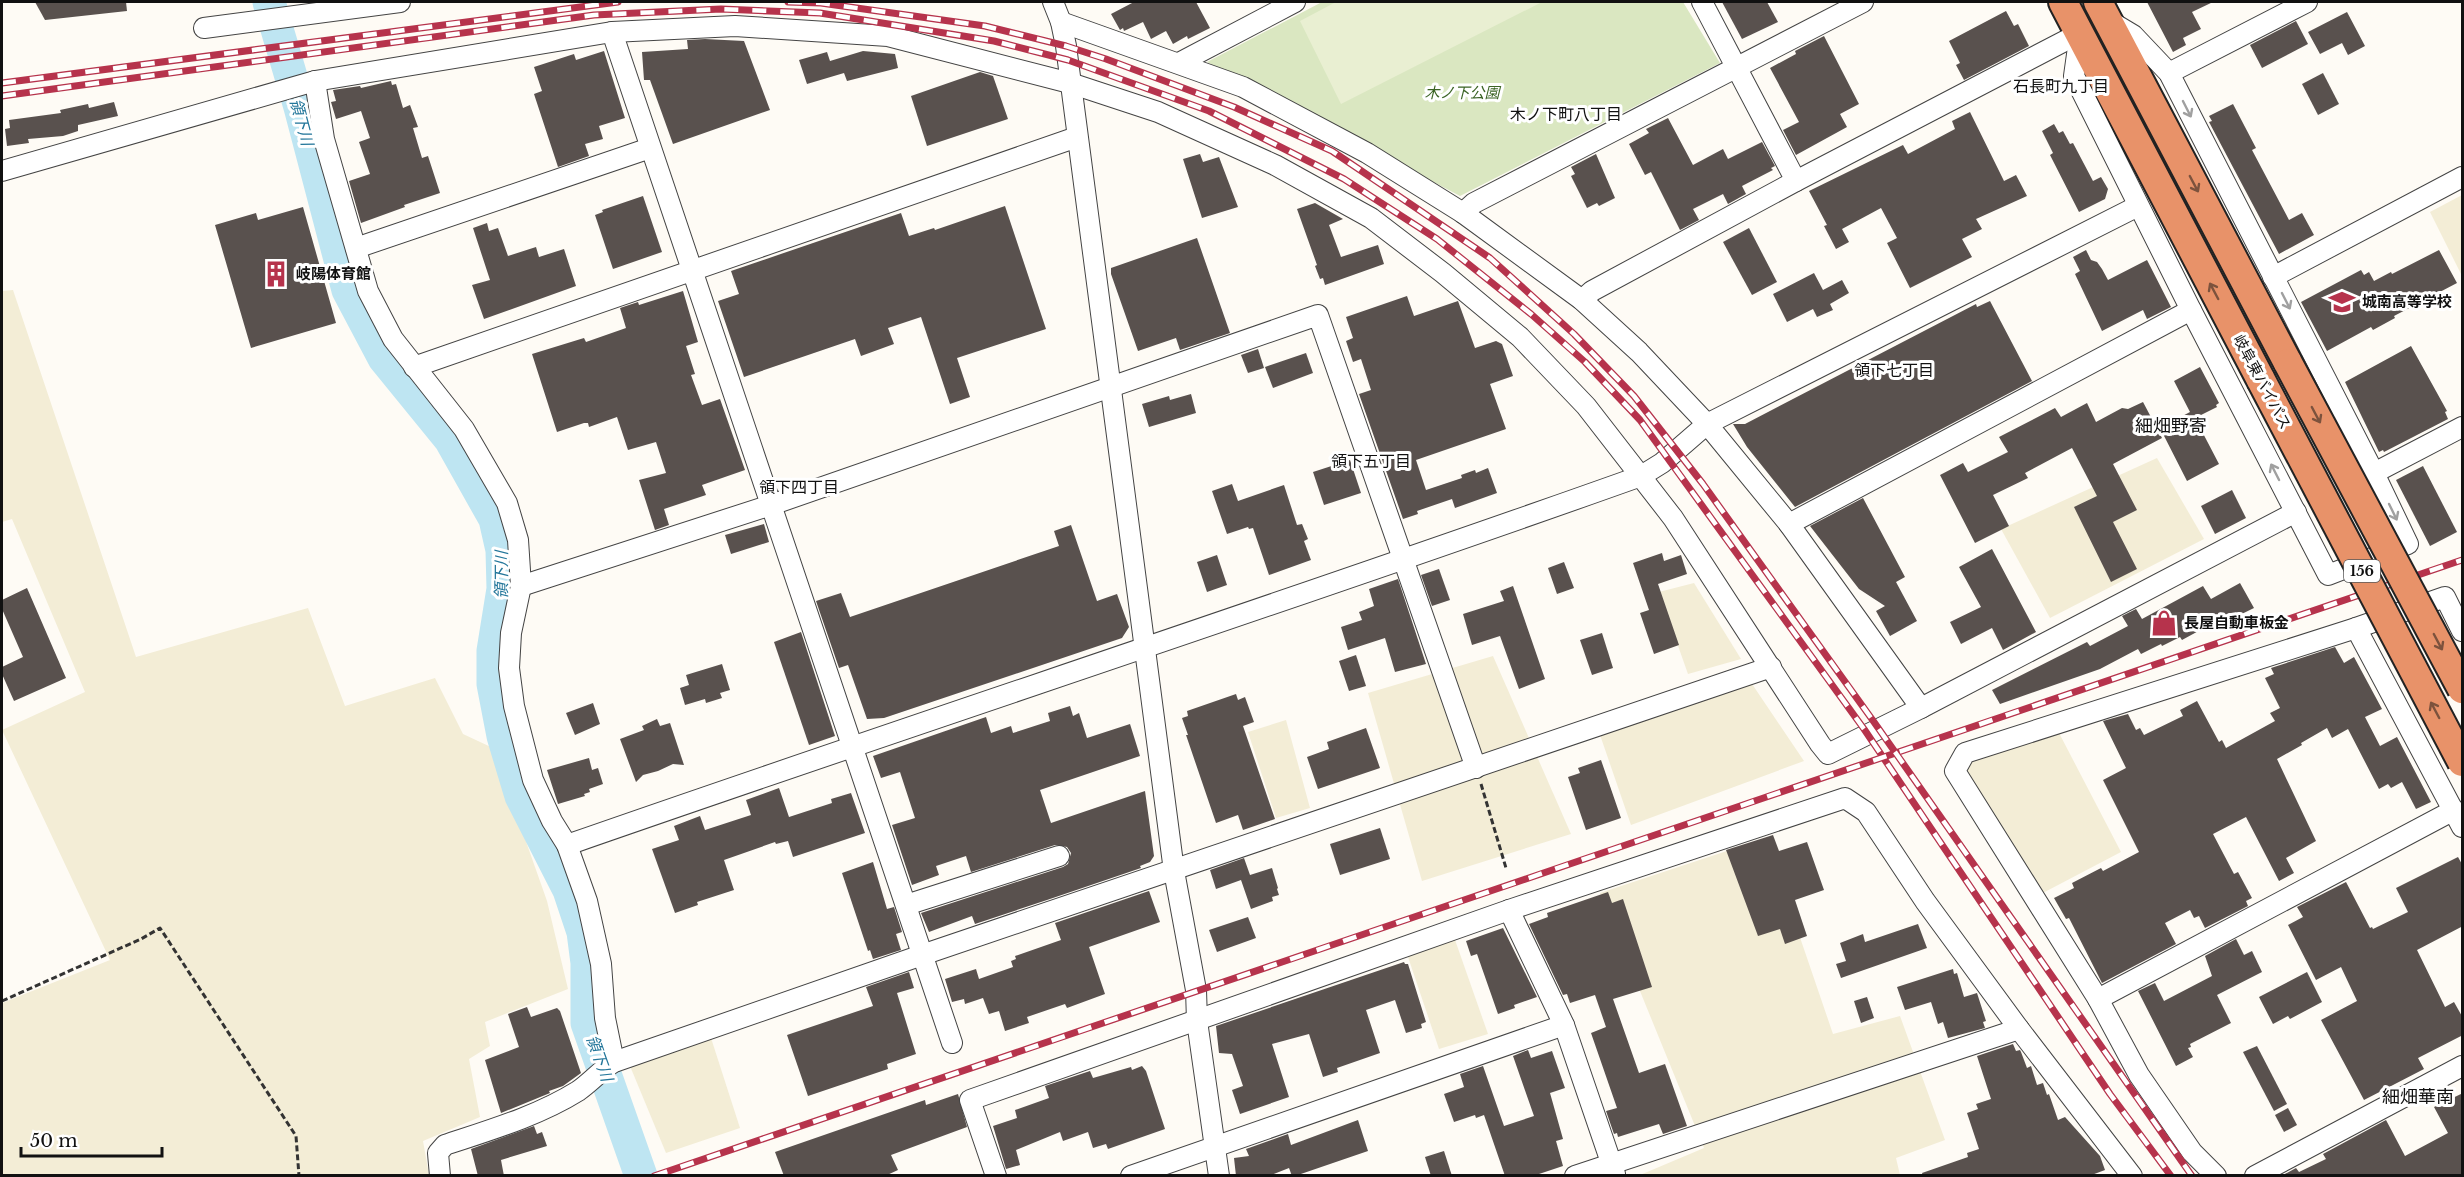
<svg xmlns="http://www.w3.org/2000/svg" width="2464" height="1177" viewBox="0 0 2464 1177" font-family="'Libre Baskerville','Noto Sans JP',serif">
<rect width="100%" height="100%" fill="#fefbf5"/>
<g fill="#f3edd6">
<polygon points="2462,195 2462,276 2430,212"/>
<polygon points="13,290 136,657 308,608 345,706 435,678 463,734 493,748 547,901 568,989 485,1022 490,1046 469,1059 480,1117 423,1141 429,1175 2,1175 2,1003 110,960 2,730 85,692 12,519 2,522 2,291"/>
<polygon points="2157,458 2204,539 2050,618 2001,529"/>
<polygon points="1694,583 1741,659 1688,674 1659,592"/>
<polygon points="1493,656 1571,834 1422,881 1368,693"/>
<polygon points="1748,678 1804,761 1631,825 1599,732"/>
<polygon points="1286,720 1310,808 1276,818 1248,732"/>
<polygon points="2058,731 2121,852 2039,895 1957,772 1965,760"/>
<polygon points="1766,838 1833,1034 1900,1016 1945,1140 1896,1158 1900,1175 1640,1175 1704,1148 1600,893"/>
<polygon points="1454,937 1488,1034 1439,1049 1407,954"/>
<polygon points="711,1038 740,1128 666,1153 630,1066"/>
</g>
<polygon fill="#dae7c1" points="1322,2 1683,2 1720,63 1460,196 1207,62"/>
<polygon fill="#e9efd2" points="1336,2 1542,2 1341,104 1300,21"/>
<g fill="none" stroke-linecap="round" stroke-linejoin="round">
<polyline stroke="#bee5f2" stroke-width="33" points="269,2 300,107 348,290 384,358 450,439 495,519 502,550 503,589 493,651 493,684 503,736 521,796 569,890 583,932 587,963 587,1023 641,1176"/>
</g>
<g fill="#59514e">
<polygon points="35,2 126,2 127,11 45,20"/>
<polygon points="1134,2 1196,2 1210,28 1188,39 1187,36 1173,44 1166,31 1151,39 1143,22 1124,31 1123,28 1120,30 1111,14"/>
<polygon points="1722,2 1767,2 1778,22 1742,39"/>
<polygon points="2147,2 2213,2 2192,12 2201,29 2183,38 2186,45 2173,52"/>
<polygon points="2006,11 2014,26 2018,24 2029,46 1964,80 1956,65 1960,63 1949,41"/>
<polygon points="2347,12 2365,46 2348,55 2342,43 2320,54 2308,32"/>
<polygon points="2296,21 2308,44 2262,68 2250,45"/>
<polygon points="1824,36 1859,104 1840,114 1847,127 1796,155 1783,130 1799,122 1770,68 1796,54 1795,51"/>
<polygon points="705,39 744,41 770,110 673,144 650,80 644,80 642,52 688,49 687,40"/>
<polygon points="604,51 625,118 599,126 603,139 585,144 589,156 558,167 534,94 542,91 534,67 574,54 576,60"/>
<polygon points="863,51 895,54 898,68 847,81 844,73 807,84 799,60 827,52 830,61"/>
<polygon points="980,72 993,76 1008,119 927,146 911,96"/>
<polygon points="2323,73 2339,104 2318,115 2302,84"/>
<polygon points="391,81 392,85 396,84 403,108 410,105 418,127 413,128 422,158 428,156 440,193 404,205 405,207 361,223 349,181 370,174 359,142 370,138 361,111 336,119 331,102 336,101 333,90 360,86 361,88"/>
<polygon points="114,102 118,116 78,125 78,131 63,136 28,139 29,143 7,146 5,129 10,128 9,120 61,113 60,110 88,104 89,108"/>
<polygon points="2233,104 2256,148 2252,150 2289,220 2302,213 2314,235 2279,254 2209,122 2212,121 2209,116"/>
<polygon points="1970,112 2004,181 2016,175 2027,196 1976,219 1982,229 1962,239 1972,257 1910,288 1887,243 1897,238 1881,208 1842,229 1849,242 1836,249 1824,226 1827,225 1809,191 1903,145 1908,154 1955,129 1952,121"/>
<polygon points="1668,118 1693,165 1723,149 1728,159 1762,142 1775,166 1771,168 1773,170 1742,186 1746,194 1728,204 1723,194 1693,209 1699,220 1680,230 1651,172 1645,175 1629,144 1649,133 1646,129"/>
<polygon points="2054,124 2059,133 2063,131 2070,144 2073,143 2093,181 2101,177 2108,189 2105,199 2079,212 2050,155 2053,153 2042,131"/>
<polygon points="1200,154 1203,162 1219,157 1238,207 1202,218 1183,159"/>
<polygon points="1596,154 1615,198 1599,206 1597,203 1587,208 1571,176 1575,174 1571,167"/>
<polygon points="643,196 662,252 613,269 595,215 603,212 602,210"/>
<polygon points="1315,203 1343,219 1329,225 1341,257 1378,245 1384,264 1325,285 1323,278 1320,279 1315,266 1317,265 1297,209"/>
<polygon points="1005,206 1046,329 957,358 970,397 950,404 921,317 888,328 894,344 861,356 855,339 744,377 718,301 739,294 731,271 901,213 909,236 934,228 935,230"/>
<polygon points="303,207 336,323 251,348 215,225 256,213 258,220"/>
<polygon points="487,223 489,231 498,228 508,256 536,247 539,257 564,249 576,286 484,319 472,285 490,280 473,228"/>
<polygon points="1749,228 1777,282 1752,295 1723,242"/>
<polygon points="1197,238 1230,333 1180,350 1176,338 1138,351 1111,274 1111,268"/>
<polygon points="2086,250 2091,260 2097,262 2102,269 2108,280 2147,260 2171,307 2147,319 2143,310 2102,331 2075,274 2080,271 2073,257"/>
<polygon points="2439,250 2457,283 2394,316 2395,318 2373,330 2371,327 2327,351 2301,302 2361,270 2364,275 2369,272 2374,281 2391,272 2392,274"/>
<polygon points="1814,273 1823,290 1842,280 1849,293 1830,304 1833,310 1817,317 1813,309 1787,322 1773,294"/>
<polygon points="683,291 698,342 686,346 695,374 691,375 702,405 720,399 745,470 702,485 706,495 664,509 669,525 655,530 639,480 666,473 656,442 628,450 617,417 589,427 588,423 584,423 557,432 532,354 584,338 586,342 626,328 620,308 638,302 639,305"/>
<polygon points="1407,296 1414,316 1458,301 1475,348 1496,341 1502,344 1513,376 1490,384 1506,429 1416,460 1426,490 1462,478 1461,475 1475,470 1476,473 1488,468 1497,493 1455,508 1452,499 1417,511 1418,514 1403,519 1359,394 1371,390 1361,359 1353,362 1346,341 1353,338 1346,317"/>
<polygon points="1990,301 2032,381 1795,507 1747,447 1733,424 1745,424 1976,304 1977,307"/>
<polygon points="2411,346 2447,411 2445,412 2448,419 2384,452 2383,450 2379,452 2345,382"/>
<polygon points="1258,349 1264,368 1248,373 1241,355"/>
<polygon points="1306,353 1313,373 1273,388 1265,367"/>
<polygon points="2200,367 2219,403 2216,405 2217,407 2195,418 2219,464 2187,481 2160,428 2190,412 2174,381"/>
<polygon points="1191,394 1196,413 1149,427 1142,404 1169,396 1170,400"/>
<polygon points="2143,402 2162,438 2113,464 2137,510 2113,522 2137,569 2111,582 2074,507 2097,496 2072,448 2025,473 2028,478 1993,495 2009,526 1975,543 1940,475 1963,463 1968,472 2008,452 1999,437 2055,408 2061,417 2087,403 2096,422 2122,408 2128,409"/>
<polygon points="1350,460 1361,493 1324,505 1313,472"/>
<polygon points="2423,466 2457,532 2430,546 2396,480"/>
<polygon points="1232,484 1238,501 1284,485 1297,525 1302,524 1308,539 1304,541 1311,560 1269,575 1253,528 1249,529 1248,527 1227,534 1212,491"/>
<polygon points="2232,490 2246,518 2215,534 2201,506"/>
<polygon points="1863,498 1905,577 1896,582 1917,621 1890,636 1876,611 1885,606 1859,589 1810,526"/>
<polygon points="764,524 769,542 731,554 725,535"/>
<polygon points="1071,525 1097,601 1117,594 1129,627 1122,638 884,718 867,719 848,665 839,668 816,601 841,593 850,617 1059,546 1054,531"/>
<polygon points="1992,549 2036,632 2003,650 1992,628 1961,644 1950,622 1981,607 1959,567"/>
<polygon points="1662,553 1664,561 1681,555 1687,574 1658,584 1679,645 1654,654 1640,613 1649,610 1633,563"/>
<polygon points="1217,555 1227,585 1207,592 1197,562"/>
<polygon points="1564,562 1574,588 1557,594 1548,568"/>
<polygon points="1439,569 1450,600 1432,606 1421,575"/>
<polygon points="1398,579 1426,664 1395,672 1385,638 1348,650 1341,627 1362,620 1359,612 1374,606 1369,589"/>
<polygon points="2240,583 2254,608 2217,626 2215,622 2182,640 2180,637 2162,646 2161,644 2141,654 2138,649 2100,669 2000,704 1992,690 2087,642 2090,646 2128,626 2122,616 2136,609 2142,619 2203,586 2211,599"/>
<polygon points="1513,586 1545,679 1519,689 1500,636 1472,645 1463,614 1504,601 1500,591"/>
<polygon points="27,588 66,678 14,701 2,674 2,667 23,657 2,609 2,600"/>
<polygon points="801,632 835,736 809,745 774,642"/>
<polygon points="1602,633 1613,668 1592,675 1580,640"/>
<polygon points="2335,647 2344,663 2354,657 2382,709 2365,717 2380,746 2397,737 2431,802 2416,809 2402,782 2391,788 2388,784 2379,789 2348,729 2332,738 2327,728 2301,743 2302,745 2277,759 2316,841 2286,858 2294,873 2279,881 2246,817 2213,834 2234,874 2238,872 2252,898 2246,901 2248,906 2205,928 2199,916 2194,918 2190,910 2165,923 2176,944 2102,983 2069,918 2066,919 2054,898 2074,888 2072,883 2101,868 2103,871 2139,852 2103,780 2126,768 2103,721 2128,714 2136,730 2140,728 2144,735 2183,716 2180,710 2197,701 2219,742 2222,740 2226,748 2275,721 2270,713 2280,708 2265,678 2274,674 2271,668"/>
<polygon points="1356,655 1366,686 1349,691 1339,661"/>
<polygon points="722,664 730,690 720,693 722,698 706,703 705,699 685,705 680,688 689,685 686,675"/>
<polygon points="1236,694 1238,700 1245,697 1254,722 1243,726 1275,819 1243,830 1238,815 1216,823 1186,735 1188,735 1182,718 1188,716 1187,711"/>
<polygon points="593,703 600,724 575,735 566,713"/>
<polygon points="1070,706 1073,716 1079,713 1087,738 1130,724 1140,756 1040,790 1051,823 1145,791 1154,856 1150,862 1140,866 1141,868 1047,900 975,924 972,916 929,932 921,913 1063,867 1068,864 1071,853 1067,847 1055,845 971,872 966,856 936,866 939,875 912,885 892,825 915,818 900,772 881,778 873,756 986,717 991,733 1011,726 1013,733 1050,721 1048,713"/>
<polygon points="657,719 660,726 670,723 684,765 673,764 658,771 643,775 636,782 620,739 644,730 642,726"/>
<polygon points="1366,728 1380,768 1318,789 1307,757 1329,749 1327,742"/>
<polygon points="589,758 592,770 598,768 603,784 589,789 590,792 584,794 585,796 558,804 547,770"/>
<polygon points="1601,760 1621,818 1586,830 1568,777 1580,773 1578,768"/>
<polygon points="779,788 789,817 832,803 831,799 851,793 865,833 793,857 788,841 776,844 775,842 724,860 734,890 697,902 698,905 675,913 652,849 679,840 674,826 700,816 705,830 751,815 746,800"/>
<polygon points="1380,828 1390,859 1340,875 1330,844"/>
<polygon points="1773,835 1779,851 1807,842 1824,890 1795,900 1807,936 1785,944 1780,929 1758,936 1726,850"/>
<polygon points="2458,857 2463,866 2463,926 2417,950 2445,1007 2454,1002 2463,1018 2463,1035 2418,1058 2424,1069 2364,1100 2321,1020 2357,1001 2341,967 2316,980 2288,925 2303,917 2297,907 2346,882 2370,928 2372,927 2373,929 2408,912 2396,888"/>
<polygon points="1244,858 1250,875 1272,868 1278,888 1277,889 1279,895 1272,897 1273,901 1251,909 1241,880 1216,889 1210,870"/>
<polygon points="873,862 887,909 894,907 902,932 896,934 901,950 873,959 870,950 868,951 842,873"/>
<polygon points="1149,891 1160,922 1089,947 1105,994 1067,1008 1065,1004 1027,1017 1029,1023 1005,1031 999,1011 989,1014 983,998 965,1004 964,999 952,1002 945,979 976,969 979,979 1013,967 1011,961 1016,959 1015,956 1061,940 1055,923"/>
<polygon points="1608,892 1612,903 1623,899 1652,987 1613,999 1639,1073 1665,1064 1687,1126 1663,1134 1659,1124 1618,1137 1617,1133 1614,1134 1606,1111 1617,1108 1591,1033 1606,1027 1595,995 1570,1003 1567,994 1563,995 1529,924 1548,917 1547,913"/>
<polygon points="1248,917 1256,938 1217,952 1209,930"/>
<polygon points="1918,924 1927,948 1841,978 1836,964 1846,961 1840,943 1863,934 1865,942"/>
<polygon points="1503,928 1537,997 1514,1005 1515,1008 1498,1014 1477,954 1471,956 1466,941"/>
<polygon points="2236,939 2244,955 2252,951 2262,972 2217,995 2231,1023 2190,1044 2191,1047 2188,1048 2193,1057 2176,1066 2138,991 2155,983 2164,1001 2212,976 2205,956"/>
<polygon points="1404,962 1405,964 1408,964 1426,1022 1421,1024 1422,1028 1406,1033 1395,1000 1366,1010 1380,1053 1337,1068 1338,1072 1323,1077 1309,1034 1272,1044 1289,1097 1240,1114 1232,1090 1243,1086 1232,1054 1219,1053 1216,1026"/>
<polygon points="1953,969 1954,974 1957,973 1964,997 1977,993 1986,1021 1983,1022 1985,1028 1948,1038 1943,1022 1938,1024 1931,1002 1905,1010 1897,987"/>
<polygon points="909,972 914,988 897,993 916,1054 887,1064 888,1069 808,1096 787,1035 873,1006 866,987"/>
<polygon points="2307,972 2322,1002 2290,1019 2288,1016 2273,1024 2259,997"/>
<polygon points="1867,997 1874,1018 1861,1023 1854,1001"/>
<polygon points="527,1007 531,1017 557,1008 560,1011 581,1073 563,1086 549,1091 550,1093 501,1113 485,1060 519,1047 508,1014"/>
<polygon points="2013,1044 2016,1051 2020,1050 2021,1052 2027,1068 2031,1066 2037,1085 2043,1083 2047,1095 2049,1094 2058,1120 2065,1117 2100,1156 2105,1170 2089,1176 1923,1176 1922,1173 1968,1157 1967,1153 1979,1149 1967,1113 1978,1109 1976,1104 1991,1099 1977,1056"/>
<polygon points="2257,1046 2287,1104 2274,1111 2243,1052"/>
<polygon points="1528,1050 1531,1058 1552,1051 1565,1088 1550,1093 1563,1139 1556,1141 1563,1166 1533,1176 1505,1176 1484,1115 1476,1118 1475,1115 1454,1122 1444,1094 1464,1087 1460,1074 1483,1066 1504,1126 1534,1116 1513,1056"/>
<polygon points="1142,1066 1146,1071 1165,1129 1108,1149 1106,1144 1093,1148 1088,1132 1063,1141 1060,1132 1016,1150 1020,1165 1006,1169 993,1126 1017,1118 1015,1110 1049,1098 1045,1086 1090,1071 1093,1078 1131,1067 1132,1070"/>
<polygon points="2463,1093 2463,1176 2283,1175 2296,1168 2299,1172 2326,1159 2323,1154 2386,1120 2405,1156 2448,1133 2434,1107"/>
<polygon points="958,1094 967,1127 891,1155 898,1170 885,1176 784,1176 775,1152 925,1100 926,1105"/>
<polygon points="2288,1108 2297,1125 2284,1132 2275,1115"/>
<polygon points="1358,1120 1368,1151 1295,1176 1292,1176 1289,1168 1269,1176 1236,1176 1234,1158 1249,1156 1246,1149 1288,1134 1291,1145"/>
<polygon points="534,1126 537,1134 542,1132 547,1146 501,1160 504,1176 478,1176 471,1149"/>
<polygon points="1444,1151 1452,1176 1431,1176 1425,1157"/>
</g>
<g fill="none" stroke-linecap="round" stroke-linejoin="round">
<g stroke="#444" stroke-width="22">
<g id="minor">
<polyline points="1053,2 1061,22 1066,46 1174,871 1196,990 1197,1021 1219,1176"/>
<polyline points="1702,2 1796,181"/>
<polyline points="1061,22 1243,87 1367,153 1463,213 1582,300 1639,352 1707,424 1789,524 1921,708 2296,512"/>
<polyline points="204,28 400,2"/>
<polyline points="612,32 952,1043"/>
<polyline points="2080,33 2074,76 2191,310 2328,575 2408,544 2374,473 2169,73 2133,35 2108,20"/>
<polyline points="1179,63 1295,2"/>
<polyline points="2169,73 2307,2"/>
<polyline points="315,81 324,139 368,291 393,339 464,429 507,503 518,540 521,586 511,633 509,668 514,706 533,780 552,821 567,845 587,901 601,964 605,1018 614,1062"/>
<polyline points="2,171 315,81 612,32 735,26 888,36 1070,83 1158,112 1275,165 1371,218 1443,273 1520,337 1586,406 1673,518 1820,744 1828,754 1921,708"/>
<polyline points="1463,213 1474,203 1863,2"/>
<polyline points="356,248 650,148"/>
<polyline points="2273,277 2462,177"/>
<polyline points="1582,300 1592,291 1796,181 2080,33"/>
<polyline points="414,367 1077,137"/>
<polyline points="2374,473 2462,427"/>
<polyline points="1789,524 2191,310"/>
<polyline points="521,586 771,505 1318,315 1476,768"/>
<polyline points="2462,631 2445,597 2356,628 2462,827"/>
<path d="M 567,845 C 925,720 1285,603 1641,476 L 1662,463 L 1707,424 L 2138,206"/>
<polyline points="906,905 1059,856"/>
<polyline points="1509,910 1564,1025 1615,1174"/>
<polyline points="2098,999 2454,810"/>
<path d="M 440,1176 L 438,1153 L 445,1145 C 490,1130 538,1116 578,1091 C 591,1082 601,1070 614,1062 L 922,955 L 1771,667"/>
<polyline points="996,1176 970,1100 1509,910 1845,798 1866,812 1925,901 2019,1029 2132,1176"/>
<polyline points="1131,1176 1564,1025"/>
<polyline points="1575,1176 2019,1029"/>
<polyline points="2216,1176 2192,1152 2139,1075 2098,999 1955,771 1965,753 2356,628"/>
<polyline points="2255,1176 2462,1066"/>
</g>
</g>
<g stroke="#222" stroke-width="32">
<g id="highway">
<polyline points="2063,2 2261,380"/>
<polyline points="2098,2 2288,363"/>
</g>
</g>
<g stroke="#333" stroke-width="3" stroke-dasharray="6 3" stroke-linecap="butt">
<polyline points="1481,784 1506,868"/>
<polyline points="2,1001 141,939 160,928 296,1136 299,1176"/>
</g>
<use href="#minor" stroke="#fff" stroke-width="20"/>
<use href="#highway" stroke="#e89269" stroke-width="28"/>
<g stroke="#b6334c" stroke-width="7">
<g id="rail">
<polyline points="788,2 821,3 985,26 1066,46 1106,59 1234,107 1332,151 1490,258 1574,334 1634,396 1703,484 1874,722 2192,1176"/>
<polyline points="2,83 618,2"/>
<polyline points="2,96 594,15 721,9 820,13 994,41 1068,60 1209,111 1344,179 1437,239 1531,314 1585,362 1640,420 1864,729 2110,1094 2171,1176"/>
<polyline points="654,1176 2462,560"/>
</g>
</g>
<use href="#rail" stroke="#fff" stroke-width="4.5" stroke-dasharray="14" stroke-linecap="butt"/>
<g stroke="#222" stroke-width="32" stroke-linecap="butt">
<g id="highway-bridge">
<polyline points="2288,363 2462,689"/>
<polyline points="2261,380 2462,762"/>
</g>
</g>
<use href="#highway-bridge" stroke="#e89269" stroke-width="28"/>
</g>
<defs><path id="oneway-shaft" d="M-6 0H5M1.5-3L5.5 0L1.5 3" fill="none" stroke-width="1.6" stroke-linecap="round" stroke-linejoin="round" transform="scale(1.5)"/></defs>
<g stroke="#a0a0a0">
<use href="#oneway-shaft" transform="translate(2187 109) rotate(63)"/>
<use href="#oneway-shaft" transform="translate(2286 301) rotate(63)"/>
<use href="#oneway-shaft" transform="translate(2275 472) rotate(-117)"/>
<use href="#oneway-shaft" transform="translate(2393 512) rotate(64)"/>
</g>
<g stroke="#7c523d">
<use href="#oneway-shaft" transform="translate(2194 184) rotate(62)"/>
<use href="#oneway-shaft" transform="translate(2214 291) rotate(-118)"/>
<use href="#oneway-shaft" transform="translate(2316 415) rotate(62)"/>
<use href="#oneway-shaft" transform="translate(2438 642) rotate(62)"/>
<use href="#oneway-shaft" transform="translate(2435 710) rotate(-118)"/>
</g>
<defs>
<g id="building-bare" transform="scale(2.07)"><path d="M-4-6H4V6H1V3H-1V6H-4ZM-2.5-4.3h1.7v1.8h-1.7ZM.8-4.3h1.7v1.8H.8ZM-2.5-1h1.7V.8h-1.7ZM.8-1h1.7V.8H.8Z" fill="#b6334c" stroke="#fff" stroke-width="2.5" paint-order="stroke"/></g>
<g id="school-bare" transform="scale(2.07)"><path d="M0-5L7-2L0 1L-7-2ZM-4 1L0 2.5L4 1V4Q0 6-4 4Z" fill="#b6334c" stroke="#fff" stroke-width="2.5" paint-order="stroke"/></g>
<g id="shop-bare" transform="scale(2.07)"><path d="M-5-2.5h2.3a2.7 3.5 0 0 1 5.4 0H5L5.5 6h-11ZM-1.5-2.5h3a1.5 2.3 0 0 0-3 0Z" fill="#b6334c" stroke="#fff" stroke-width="2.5" paint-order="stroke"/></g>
</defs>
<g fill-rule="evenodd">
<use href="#building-bare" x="276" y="274"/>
<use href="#school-bare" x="2342" y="302"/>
<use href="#shop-bare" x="2164" y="623"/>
</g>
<g text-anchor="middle" stroke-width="6" stroke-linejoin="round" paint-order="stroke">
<rect fill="#fff" stroke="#585858" stroke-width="1.5" x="2344" y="560" width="36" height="22" rx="4.5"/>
<g font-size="14" font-weight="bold" fill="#111">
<text x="2362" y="576">156</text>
</g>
<g font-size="15" font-style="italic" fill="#3b6425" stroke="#fff">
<text x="1462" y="98">木ノ下公園</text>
</g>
<g font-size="15" font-weight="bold" fill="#111" stroke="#fff" text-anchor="start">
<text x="296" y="279">岐陽体育館</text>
<text x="2362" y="307">城南高等学校</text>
<text x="2184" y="628">長屋自動車板金</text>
</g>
<g font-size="15" fill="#111" stroke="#fff">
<text transform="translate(2262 382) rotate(62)" y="5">岐阜東バイパス</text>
</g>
<g font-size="16" fill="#111" stroke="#fff">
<text x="2061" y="92">石長町九丁目</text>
<text x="1566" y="120">木ノ下町八丁目</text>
<text x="1894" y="376">領下七丁目</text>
<text x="1371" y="467">領下五丁目</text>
<text x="799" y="493">領下四丁目</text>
</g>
<g font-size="16" font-style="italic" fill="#23769a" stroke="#fff">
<text transform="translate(302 122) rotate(75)" y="6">領下川</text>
<text transform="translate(501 575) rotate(-90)" y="6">領下川</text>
<text transform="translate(600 1058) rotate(70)" y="6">領下川</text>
</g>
<g font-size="18" fill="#111" stroke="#fff">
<text x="2171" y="432">細畑野寄</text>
<text x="2418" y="1103">細畑華南</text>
</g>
</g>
<rect width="2464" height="1177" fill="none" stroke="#111111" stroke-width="6"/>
<path d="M21 1147v9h141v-9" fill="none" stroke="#111111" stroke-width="3"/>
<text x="30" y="1147" font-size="18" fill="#111111" stroke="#ffffff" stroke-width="4.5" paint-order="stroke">50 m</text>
</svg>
